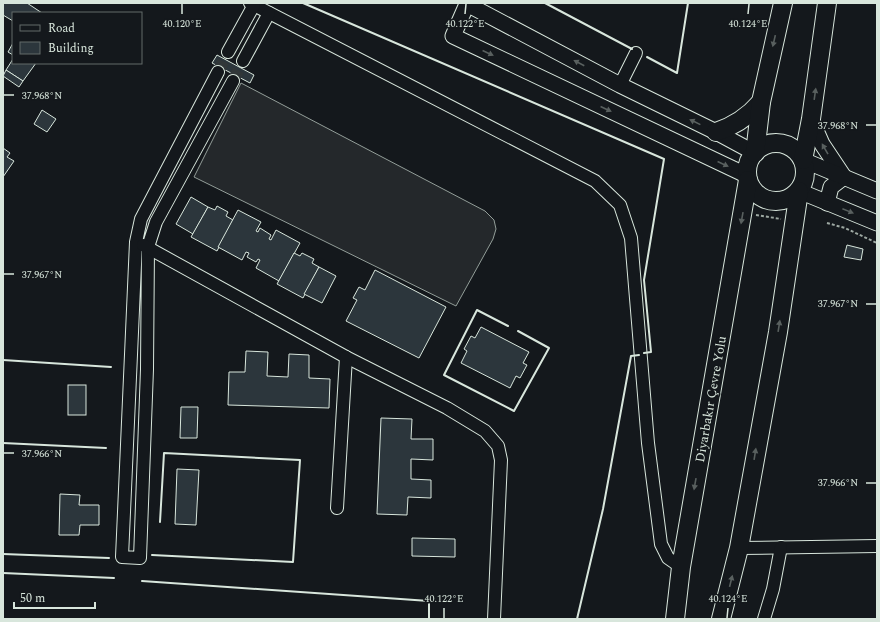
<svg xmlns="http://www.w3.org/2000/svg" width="880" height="622" viewBox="0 0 880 622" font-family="Spectral,serif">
<rect width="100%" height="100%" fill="#14181c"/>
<polygon fill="#24282b" stroke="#939e99" points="241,83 485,211 494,220 496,229 493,239 456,306 194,177"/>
<g fill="#2c363c" stroke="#d8e6dc">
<polygon points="3,3 27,3 42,13 13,13 13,21 3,15"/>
<polygon points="13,43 13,55 8,52"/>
<polygon points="217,55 254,75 250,83 212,63"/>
<polygon points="13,59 13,63 36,63 23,81 6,70"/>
<polygon points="6,70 23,81 19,87 3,76"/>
<polygon points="42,110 56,119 47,132 34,124"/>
<polygon points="3,148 10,153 7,157 14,161 3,177"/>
<polygon points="191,197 208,207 193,234 176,224"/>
<polygon points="217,206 228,212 226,216 233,220 217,251 191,237 208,207 215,210"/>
<polygon points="238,210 261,222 256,231 258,232 260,228 271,235 269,239 271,240 276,230 300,243 279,281 256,268 260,260 258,259 256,262 247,257 249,253 246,252 242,260 218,247"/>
<polygon points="847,245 863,249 861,260 844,257"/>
<polygon points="294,253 300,256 302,253 314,259 312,263 319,267 303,298 277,284"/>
<polygon points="319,267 336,276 322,303 304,294"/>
<polygon points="375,270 446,307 419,358 346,321 357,300 353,298 359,287 365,290"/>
<polygon points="481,327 529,352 523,363 527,365 520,378 516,376 510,388 461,363 467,351 464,349 471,336 475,338"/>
<polygon points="246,351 268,352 267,376 288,377 289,354 309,355 309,378 330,379 329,408 228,405 229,372 245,372"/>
<rect x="68" y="385" width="18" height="30"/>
<polygon points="181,407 198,407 197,438 180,438"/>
<polygon points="381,418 412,419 411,439 433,439 433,460 411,459 411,479 431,480 431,498 408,497 407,515 377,514"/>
<polygon points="177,469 199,470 196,525 175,524"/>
<polygon points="60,494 80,495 79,505 99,505 99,525 80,525 79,535 59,535"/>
<polygon points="412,538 455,539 455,557 412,556"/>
</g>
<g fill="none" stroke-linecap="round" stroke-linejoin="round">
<g stroke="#313739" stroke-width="12" stroke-dasharray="12 6" stroke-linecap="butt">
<polyline points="218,72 228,52"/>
<polyline points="233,81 243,61"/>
</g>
<g stroke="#d8e6dc" stroke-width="14">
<g id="minor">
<polyline points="250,3 595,181 620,205 631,238 648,443 661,544 668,558 681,567"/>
<polyline points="228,52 254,5"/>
<polyline points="243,61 269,13"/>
<polyline points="218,72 141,219 136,242 122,557 140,558 147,369 148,247 156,222 233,81"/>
<polyline points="620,85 636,53"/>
<polyline points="143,245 346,357 447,408 485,431 498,446 501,460 494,619"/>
<polyline points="337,508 346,357"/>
<polyline points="739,548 877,546"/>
<polyline points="764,619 773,589 781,547"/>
</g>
</g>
<g stroke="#d8e6dc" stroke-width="17">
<g id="major">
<polyline points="811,119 822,144 844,177 831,187 827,203"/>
<polyline points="803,160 877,191"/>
<polyline points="748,176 453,36 467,4 620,85 716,132 755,153"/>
<polyline points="799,191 877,223"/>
</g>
</g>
<g stroke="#d8e6dc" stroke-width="20">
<g id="highway">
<path d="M 716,132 C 735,126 748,117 761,102"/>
<circle cx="776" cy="172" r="29"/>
<polyline points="755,153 761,102 783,3"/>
<polyline points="803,160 811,119 827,3"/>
<polyline points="675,619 681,567 748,180"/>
<polyline points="721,619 739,548 778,332 799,191"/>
</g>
</g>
<g stroke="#9da8a2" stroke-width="2" stroke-dasharray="3 2" stroke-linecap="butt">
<polyline points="756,215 781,219"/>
<polyline points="827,223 845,228 877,243"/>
</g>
<use href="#minor" stroke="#14181c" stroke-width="12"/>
<use href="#major" stroke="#14181c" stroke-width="15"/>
<use href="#highway" stroke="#14181c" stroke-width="18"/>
<g stroke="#d8e6dc" stroke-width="2">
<polyline points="303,3 664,159 644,280 651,352 644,353"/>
<polyline points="545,3 632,49"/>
<polyline points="647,57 677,73 688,3"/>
<polyline points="508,326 477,310 444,375 514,411 549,348 518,331"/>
<polyline points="3,360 111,367"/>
<polyline points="3,443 106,448"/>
<polyline points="3,554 109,558"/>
<polyline points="152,555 293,562 300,460 164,453 160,522"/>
<polyline points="3,573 114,578"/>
<polyline points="142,581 429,601 429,619"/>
<polyline points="577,619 603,509 631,356 639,355"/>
</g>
</g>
<defs><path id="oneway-solid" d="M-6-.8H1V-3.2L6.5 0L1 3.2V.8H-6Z"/></defs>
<g fill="#59605f">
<use href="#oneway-solid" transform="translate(774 41) rotate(103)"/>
<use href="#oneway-solid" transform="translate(488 53) rotate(25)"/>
<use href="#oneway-solid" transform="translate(579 63) rotate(-152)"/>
<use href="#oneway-solid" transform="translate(815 94) rotate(-82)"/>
<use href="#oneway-solid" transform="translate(606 109) rotate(25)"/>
<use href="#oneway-solid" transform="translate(695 122) rotate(-154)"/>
<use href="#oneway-solid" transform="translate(825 149) rotate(-120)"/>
<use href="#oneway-solid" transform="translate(723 164) rotate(25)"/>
<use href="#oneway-solid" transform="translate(848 211) rotate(22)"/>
<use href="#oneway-solid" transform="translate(742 218) rotate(100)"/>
<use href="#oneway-solid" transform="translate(779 326) rotate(-81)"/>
<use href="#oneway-solid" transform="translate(755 454) rotate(-81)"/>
<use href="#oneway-solid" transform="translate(695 484) rotate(100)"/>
<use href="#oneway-solid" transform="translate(731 581) rotate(-76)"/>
</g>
<path fill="none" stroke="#d8e6dc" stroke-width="1.5" d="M 182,14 L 182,4M 465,14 L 466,4M 748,14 L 749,4M 4,95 L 14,95M 866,125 L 876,125M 4,274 L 14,274M 866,304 L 876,304M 4,453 L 14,453M 866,483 L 876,483M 444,618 L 444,608M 727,618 L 728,608"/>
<g text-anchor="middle" stroke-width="3" stroke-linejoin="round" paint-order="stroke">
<g font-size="13" fill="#d8e6dc" stroke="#14181c">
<text transform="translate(710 399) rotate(-80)" y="5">Diyarbakır Çevre Yolu</text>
</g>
</g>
<g font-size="10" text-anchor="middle" fill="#d8e6dc" stroke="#14181c" stroke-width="3" stroke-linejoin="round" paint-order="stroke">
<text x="182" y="27">40.120°E</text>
<text x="465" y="27">40.122°E</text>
<text x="748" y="27">40.124°E</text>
<text x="42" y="99">37.968°N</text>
<text x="838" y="129">37.968°N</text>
<text x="42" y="278">37.967°N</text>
<text x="838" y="307">37.967°N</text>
<text x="42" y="457">37.966°N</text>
<text x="838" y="486">37.966°N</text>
<text x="444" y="602">40.122°E</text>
<text x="728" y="602">40.124°E</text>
</g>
<rect width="880" height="622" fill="none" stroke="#d8e6dc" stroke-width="8"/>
<rect x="12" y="12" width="130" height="52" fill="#14181c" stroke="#626a69"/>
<rect x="20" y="25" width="20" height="6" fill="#14181c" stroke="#626a69"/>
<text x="48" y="32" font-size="12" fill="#d8e6dc">Road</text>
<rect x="20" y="42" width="20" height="12" fill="#2c363c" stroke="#626a69"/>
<text x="48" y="52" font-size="12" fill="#d8e6dc">Building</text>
<path d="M14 602v6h81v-6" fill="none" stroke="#d8e6dc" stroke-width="2"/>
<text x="20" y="602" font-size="12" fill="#d8e6dc" stroke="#14181c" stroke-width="3" paint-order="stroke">50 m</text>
</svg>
